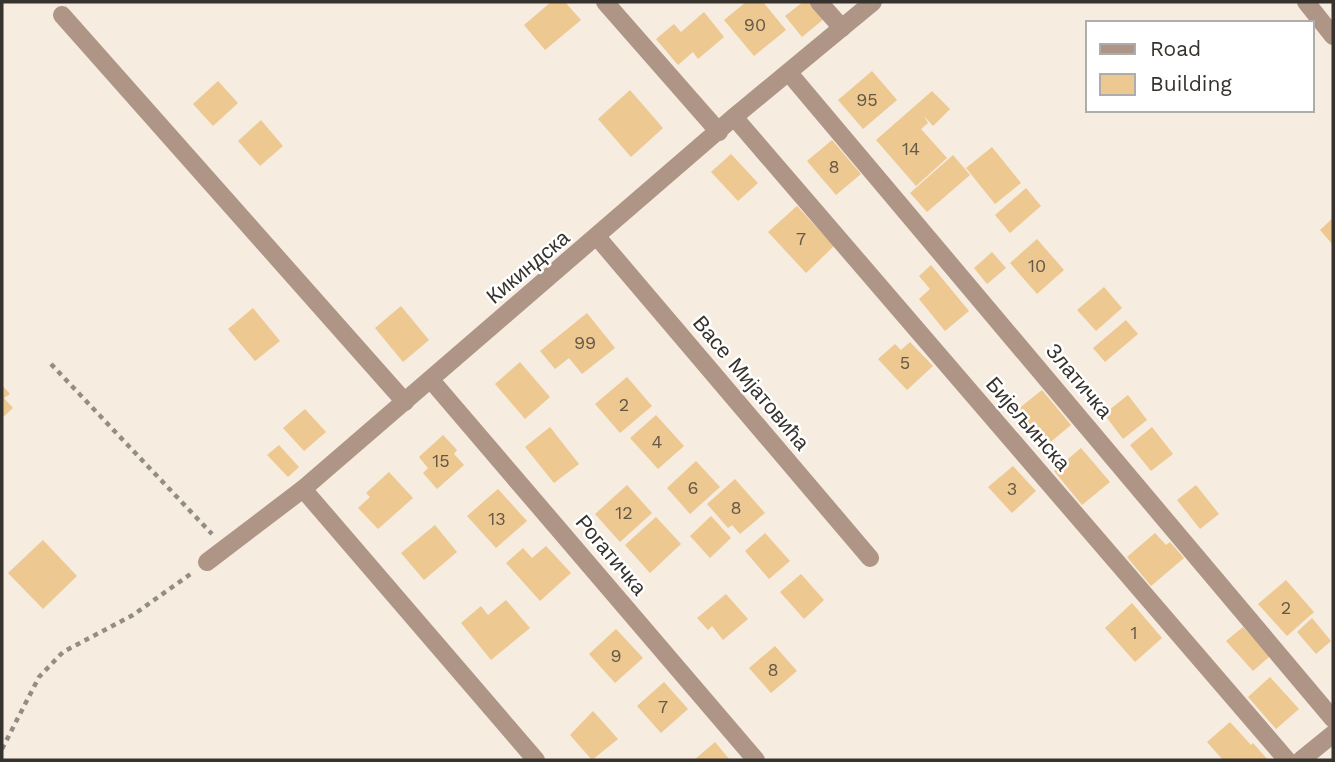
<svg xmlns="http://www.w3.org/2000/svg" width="1335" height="762" viewBox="0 0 1335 762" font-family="'Work Sans',sans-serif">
<rect width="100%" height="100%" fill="#f6ecdf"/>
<g fill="#eec891">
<polygon points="551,2 565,2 581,20 545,50 524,25"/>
<polygon points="746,2 763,2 786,30 754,56 724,20"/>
<polygon points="803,2 812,2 825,18 802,37 785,16"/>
<polygon points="704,12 724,37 698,59 693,52 678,65 656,39 674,24 681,32"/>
<polygon points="872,71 897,100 863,129 838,100"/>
<polygon points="218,81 238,103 213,126 193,104"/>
<polygon points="630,90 663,128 631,157 598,119"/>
<polygon points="932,91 950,109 933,126 924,116 928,123 921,129 947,158 916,186 876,140"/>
<polygon points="261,120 283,146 260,166 238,141"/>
<polygon points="832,140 861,174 836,195 807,161"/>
<polygon points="992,147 1021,183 995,204 966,168"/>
<polygon points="731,154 758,183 738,201 711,172"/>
<polygon points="953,155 970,175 927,212 910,193"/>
<polygon points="1026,188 1041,206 1010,233 995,215"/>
<polygon points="797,206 834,246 806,273 768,232"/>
<polygon points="1333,218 1333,245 1320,230"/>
<polygon points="1037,239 1064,270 1037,294 1010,263"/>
<polygon points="992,252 1006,268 987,284 974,268"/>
<polygon points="931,265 969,311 945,331 919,299 930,289 919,276"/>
<polygon points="1104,287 1122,308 1096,331 1077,310"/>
<polygon points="401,306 429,340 403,362 375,328"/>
<polygon points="253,308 280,341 255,361 228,329"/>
<polygon points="587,313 615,348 582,374 569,358 555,369 540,351"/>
<polygon points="1126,320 1138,334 1105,362 1093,348"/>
<polygon points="910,342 933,366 907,390 878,359 895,344 901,350"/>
<polygon points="520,362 550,397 525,419 495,384"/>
<polygon points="627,377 652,406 620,433 595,404"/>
<polygon points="2,385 10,394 4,398 13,408 2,418"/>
<polygon points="1042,390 1071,425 1041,450 1012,414"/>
<polygon points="1128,395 1147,420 1123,439 1104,414"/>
<polygon points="305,409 326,432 304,451 283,428"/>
<polygon points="656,415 684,446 658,469 630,438"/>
<polygon points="550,427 579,464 554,483 525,447"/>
<polygon points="1152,427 1173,454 1151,471 1130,445"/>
<polygon points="443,435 457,450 454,454 464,465 437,489 423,473 428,468 419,457"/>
<polygon points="279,445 299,467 288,477 267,455"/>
<polygon points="1081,448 1110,482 1082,505 1054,471"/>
<polygon points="696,461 720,487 690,514 667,488"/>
<polygon points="1013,466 1036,491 1012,513 988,487"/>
<polygon points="389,472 413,498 378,529 358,508 370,497 366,493"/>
<polygon points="735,479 765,513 740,534 732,525 728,528 707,504"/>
<polygon points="627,485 652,513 620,542 595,514"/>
<polygon points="1196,485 1219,514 1200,529 1177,500"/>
<polygon points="498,489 527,521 496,548 467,516"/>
<polygon points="711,516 731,538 710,558 690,536"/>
<polygon points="656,517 681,544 650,573 625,545"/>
<polygon points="435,525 457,552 424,580 401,553"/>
<polygon points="765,533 790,561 769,579 745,551"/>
<polygon points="1155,533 1166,545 1170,542 1184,558 1151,586 1127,557"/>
<polygon points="43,540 77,576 43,609 8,573"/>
<polygon points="546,546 571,573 540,601 506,563 523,548 532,558"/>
<polygon points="801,574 824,600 804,619 780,592"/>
<polygon points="1286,580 1314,612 1287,636 1258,604"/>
<polygon points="726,594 748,619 723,640 712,626 708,630 697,618"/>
<polygon points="506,600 530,628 491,660 461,623 481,606 488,615"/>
<polygon points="1132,603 1162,638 1135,662 1105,628"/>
<polygon points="1312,618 1331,641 1316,654 1297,632"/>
<polygon points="1243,627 1270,656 1253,671 1226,641"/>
<polygon points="616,629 643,658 615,683 589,654"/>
<polygon points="775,646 797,671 771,693 749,668"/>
<polygon points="1270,677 1299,709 1276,729 1248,697"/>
<polygon points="664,682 688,709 661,733 637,706"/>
<polygon points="593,711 618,739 592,760 570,735"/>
<polygon points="1230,722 1251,745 1253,743 1268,760 1223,760 1207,742"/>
<polygon points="715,742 730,760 694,760"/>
</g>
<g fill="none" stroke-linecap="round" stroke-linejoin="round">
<g stroke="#948d84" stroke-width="4.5" stroke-dasharray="5 5" stroke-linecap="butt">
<polyline points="51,364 212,534"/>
<polyline points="2,749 39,677 63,652 133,615 192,573"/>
</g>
<g stroke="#ae9586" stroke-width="18">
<polyline points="605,2 719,132"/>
<polyline points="819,2 842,28"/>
<polyline points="1306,2 1333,36"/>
<polyline points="62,15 405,402"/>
<polyline points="789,73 1333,719"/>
<polyline points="734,117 1287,760"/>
<polyline points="598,238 870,558"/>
<polyline points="431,380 756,760"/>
<polyline points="303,489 536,760"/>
<polyline points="207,562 303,489 734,117 873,2"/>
<polyline points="1301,760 1333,734"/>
</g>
</g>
<g text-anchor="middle" stroke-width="5" stroke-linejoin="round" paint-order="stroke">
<g font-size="18" fill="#645846">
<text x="755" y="31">90</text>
<text x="867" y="106">95</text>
<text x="911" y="155">14</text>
<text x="834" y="173">8</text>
<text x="801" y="245">7</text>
<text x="1037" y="272">10</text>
<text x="585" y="349">99</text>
<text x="905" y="369">5</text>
<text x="624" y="411">2</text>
<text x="657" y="448">4</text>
<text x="441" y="467">15</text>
<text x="693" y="494">6</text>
<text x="1012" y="495">3</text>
<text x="736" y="514">8</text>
<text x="624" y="519">12</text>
<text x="497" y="525">13</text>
<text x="1286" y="614">2</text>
<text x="1134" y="639">1</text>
<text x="616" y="662">9</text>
<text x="773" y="676">8</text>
<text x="663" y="713">7</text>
</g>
<g font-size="21" fill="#36322d" stroke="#fff">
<text transform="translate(528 267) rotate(-40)" y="7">Кикиндска</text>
<text transform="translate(1079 381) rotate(50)" y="7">Златичка</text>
<text transform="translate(751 383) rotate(50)" y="7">Васе Мијатовића</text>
<text transform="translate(1028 424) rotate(49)" y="7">Бијељинска</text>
<text transform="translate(611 555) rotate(50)" y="7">Рогатичка</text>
</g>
</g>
<rect width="1335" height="762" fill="none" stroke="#36322d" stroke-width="7"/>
<rect x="1086" y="21" width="228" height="91" fill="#ffffff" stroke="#afadab" stroke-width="2"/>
<rect x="1100" y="44" width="35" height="10" fill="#ae9586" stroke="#afadab" stroke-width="2"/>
<text x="1150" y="56" font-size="21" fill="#36322d">Road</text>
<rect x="1100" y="74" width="35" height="21" fill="#eec891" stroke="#afadab" stroke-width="2"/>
<text x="1150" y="91" font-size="21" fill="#36322d">Building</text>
</svg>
